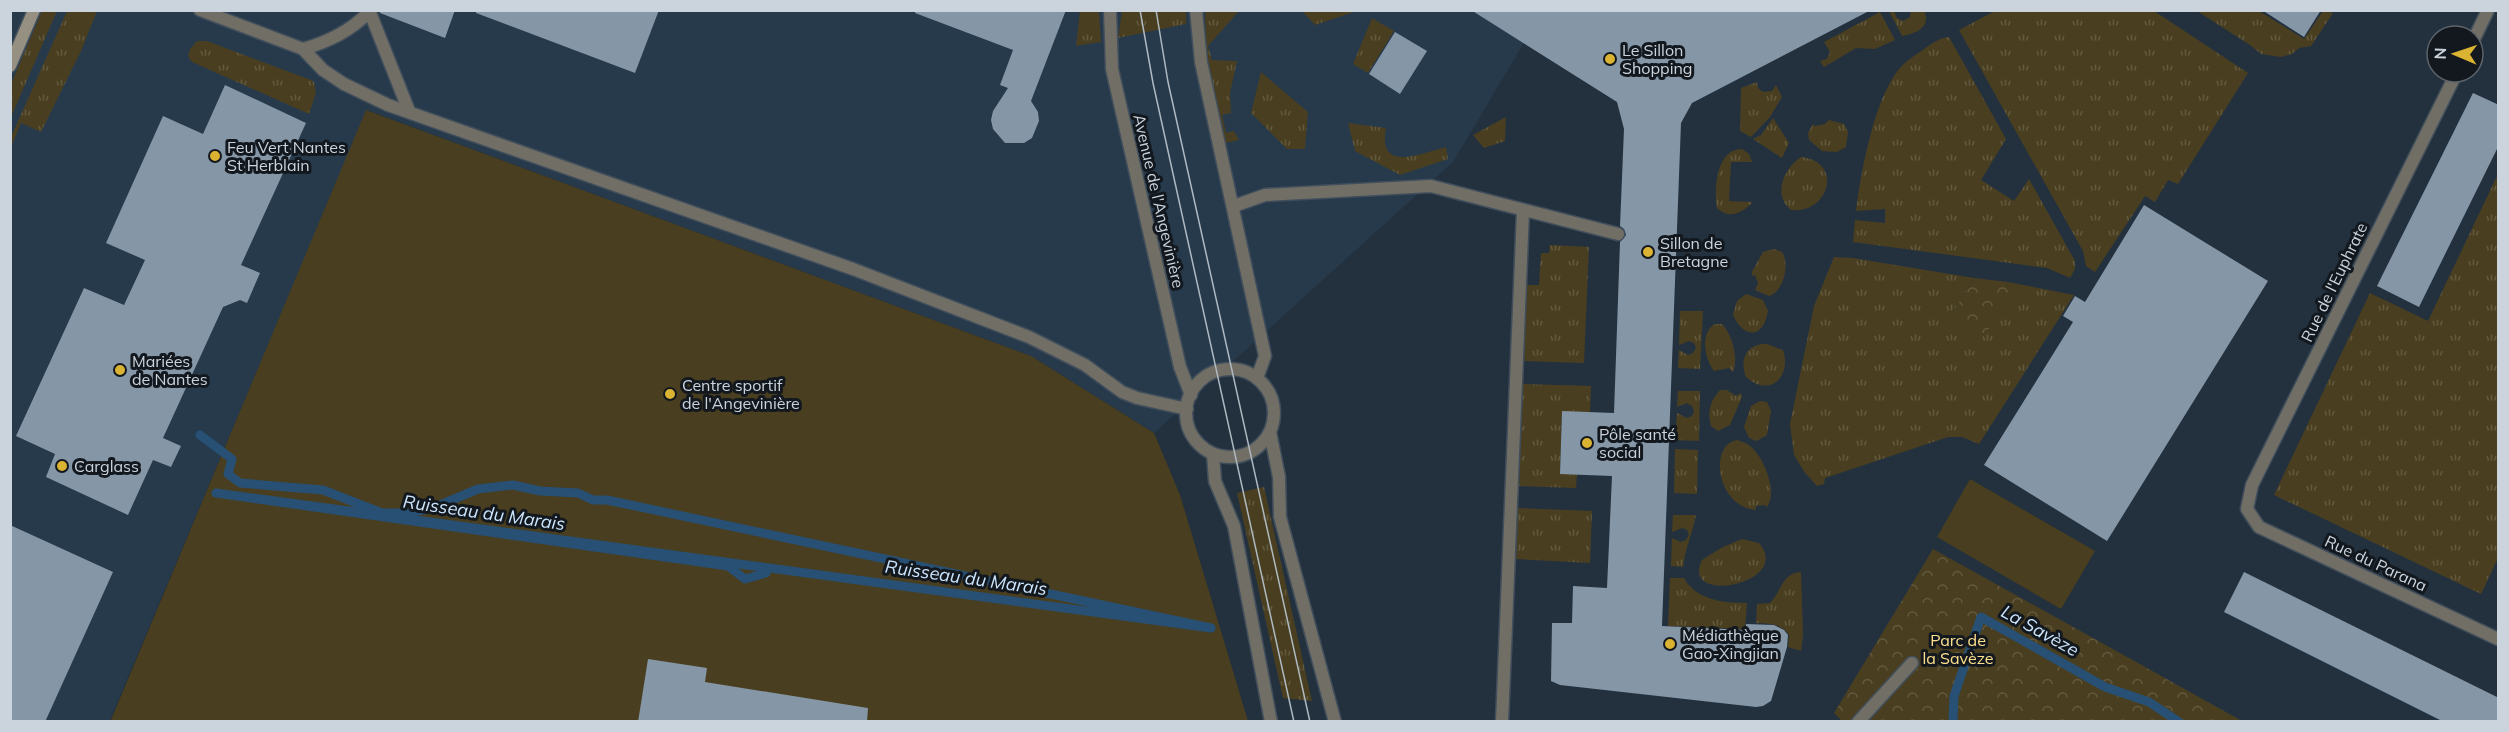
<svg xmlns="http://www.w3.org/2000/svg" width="2509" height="732" viewBox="0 0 2509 732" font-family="Mulish,sans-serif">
<defs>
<pattern id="grass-tufts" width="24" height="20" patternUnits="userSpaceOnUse" patternTransform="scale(1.5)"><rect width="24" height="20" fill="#493e1f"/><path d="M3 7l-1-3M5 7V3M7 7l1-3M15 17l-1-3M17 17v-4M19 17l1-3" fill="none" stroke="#62593f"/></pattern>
<pattern id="park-crowns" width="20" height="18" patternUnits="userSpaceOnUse" patternTransform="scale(1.5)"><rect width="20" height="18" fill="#493e1f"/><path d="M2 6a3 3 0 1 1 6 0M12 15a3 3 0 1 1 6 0" fill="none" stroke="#62593f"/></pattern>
</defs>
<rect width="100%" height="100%" fill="#23313e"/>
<polygon fill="#263a4c" points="10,11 1543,11 1453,162 1154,433 1031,356 367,110 109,722 11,721"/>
<g fill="url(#grass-tufts)">
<polygon points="1080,10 1099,11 1101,42 1076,46"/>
<polygon points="1351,10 1354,12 1315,25 1302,11"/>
<polygon points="42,11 57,11 11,117 11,84"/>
<polygon points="67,11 97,11 81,51 41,132 21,123 11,147 11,137"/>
<polygon points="1122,11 1186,11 1186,24 1118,38"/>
<polygon points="1205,11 1239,11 1208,46 1212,60 1237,61 1230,93 1231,113 1222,115 1226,133 1234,131 1239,140 1225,143 1207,61"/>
<path d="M 1889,11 L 1894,11 L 1897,18 L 1903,21 L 1910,17 L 1911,11 L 1924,11 C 1932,27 1915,34 1902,36 Z"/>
<polygon points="1995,11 2154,11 2248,73 2178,184 2168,180 2155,202 2145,196 2095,272 2086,266 2083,251 1959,30"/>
<polygon points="2197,11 2259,11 2304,39 2323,11 2333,13 2311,46 2299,48 2292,54 2281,57 2261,54 2250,45"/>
<polygon points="1880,12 1895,40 1875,49 1856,48 1824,67 1820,61 1827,59 1830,52 1824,42"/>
<polygon points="1372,18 1394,31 1368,73 1353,64"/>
<path d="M 1949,37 L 2006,139 L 1981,180 L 2014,201 L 2029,179 L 2075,261 L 2075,269 L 2070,278 L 2047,268 L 1853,242 L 1855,220 L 1885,223 L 1885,209 L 1856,211 C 1861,171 1873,106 1896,73 C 1903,63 1914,56 1924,49 C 1931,44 1939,38 1949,37 Z"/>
<polygon points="197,41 207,41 311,80 314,82 316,93 309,114 192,62 188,56 190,49"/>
<polygon points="1261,72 1308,112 1305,149 1287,149 1251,113"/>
<polygon points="1757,82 1758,88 1763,92 1772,91 1776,85 1782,97 1770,117 1751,137 1740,131 1741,88"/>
<polygon points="1506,117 1505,141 1484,148 1473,135"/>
<polygon points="1773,118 1789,143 1782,158 1753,139 1761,135"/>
<polygon points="1829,120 1844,124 1848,132 1846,147 1837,152 1822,151 1809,140 1808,133 1813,124 1815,126 1825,124"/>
<path d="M 1348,123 L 1386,128 C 1377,175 1424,152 1446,147 L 1448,159 L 1400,175 L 1355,151 Z"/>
<path d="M 1742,149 L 1749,154 L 1752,162 L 1731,162 L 1729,201 L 1753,202 C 1742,213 1729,220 1717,208 C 1714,189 1716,149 1742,149 Z"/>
<path d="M 1801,157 C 1844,162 1829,214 1791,210 C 1772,195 1784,168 1801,157 Z"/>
<polygon points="2498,174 2498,558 2481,594 2274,495 2370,293 2428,321"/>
<polygon points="1550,245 1589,247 1584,363 1524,361 1527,285 1539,285 1541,253 1549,253"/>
<path d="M 1774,249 L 1782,252 C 1790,264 1784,291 1769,296 L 1755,290 L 1758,283 L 1755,275 L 1752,276 L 1752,272 L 1763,252 Z"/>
<polygon points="1834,257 1853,258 1974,278 1949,318 2015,294 2006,287 2008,282 2074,295 1979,444 1962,437 1948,437 1825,478 1824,484 1817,486 1805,473 1794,455 1790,424 1814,306"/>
<path d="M 1746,294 L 1763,300 L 1768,311 C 1767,315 1766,320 1764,324 C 1754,342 1737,328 1733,314 L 1737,301 Z"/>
<polygon points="1680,311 1703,311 1700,369 1678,368 1679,350 1688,355 1693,353 1696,348 1694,343 1689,341 1679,345"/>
<path d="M 1715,324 L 1722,324 C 1732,334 1739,359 1733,372 L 1729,368 L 1714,371 C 1705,359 1699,333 1715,324 Z"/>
<path d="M 1767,344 L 1783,350 C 1792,377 1769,398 1746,377 C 1739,359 1747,343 1767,344 Z"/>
<polygon points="1523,384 1591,386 1590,412 1562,412 1560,473 1577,474 1576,488 1519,486"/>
<path d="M 1720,390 L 1727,390 L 1736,396 L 1741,393 L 1742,397 L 1730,425 L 1718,431 L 1711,426 C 1707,412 1710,401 1720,390 Z"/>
<polygon points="1678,391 1700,391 1699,441 1675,440 1677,413 1687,418 1692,416 1694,411 1692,406 1687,403 1677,407"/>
<polygon points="1760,401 1767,402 1771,411 1767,435 1757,441 1749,438 1744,427 1751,406"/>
<path d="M 1737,440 C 1742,442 1747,443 1750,446 C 1764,457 1779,494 1766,508 L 1765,505 L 1756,506 L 1756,510 C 1717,507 1708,445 1737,440 Z"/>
<polygon points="1675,449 1698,450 1697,494 1674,493"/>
<polygon points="1264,487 1312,701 1283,698 1237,493"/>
<polygon points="1518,508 1592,511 1590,563 1516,559"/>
<path d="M 1673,515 L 1696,515 C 1692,534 1685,549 1683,567 L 1671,566 L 1672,538 L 1681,542 L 1686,540 L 1689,535 L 1687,530 L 1682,528 L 1672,532 Z"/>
<path d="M 1742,539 L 1759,543 C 1794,584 1679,606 1702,560 L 1721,548 Z"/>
<path d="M 1801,572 L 1803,634 L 1801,651 L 1788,647 L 1789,635 C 1780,623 1770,624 1756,623 L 1757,604 L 1770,603 C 1782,591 1782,573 1801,572 Z"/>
<path d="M 1670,578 L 1684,578 C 1696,600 1723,603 1747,603 L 1745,629 L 1668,626 Z"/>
</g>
<g fill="url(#park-crowns)">
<polygon points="1974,278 2008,282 2006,287 2015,293 1982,338 1949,318"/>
<polygon points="1933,549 2242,721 1843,722 1834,713"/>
</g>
<g fill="#493e1f">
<polygon points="366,110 1031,356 1154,433 1180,495 1248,721 110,722"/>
<polygon points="1970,479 2095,551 2061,609 1937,537"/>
</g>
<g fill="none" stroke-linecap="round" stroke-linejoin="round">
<g stroke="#275074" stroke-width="9">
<polyline points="200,435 232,459 228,474 240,483 323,490 382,513 408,513 433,508 478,489 513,485 540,491 578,493 593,500 607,500 1211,628 216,493 728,566 745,579 766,573"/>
<polyline points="1953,722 1954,696 1981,617 2105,687 2149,702 2179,722"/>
</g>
</g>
<g fill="#8596a7">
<polygon points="380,10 455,10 445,38 380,13"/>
<polygon points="476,10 659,10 635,73 476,13"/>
<polygon points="915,10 1066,10 1031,101 1038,112 1039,121 1032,138 1024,143 1005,143 993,129 991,120 993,111 1008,88 1000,85 1013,50 915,13"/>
<polygon points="1471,10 1871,10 1692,103 1681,123 1662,626 1746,630 1746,624 1774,625 1784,630 1788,635 1787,647 1771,701 1763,706 1756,707 1560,685 1551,681 1552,623 1572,623 1573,586 1607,588 1612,476 1560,474 1562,411 1614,413 1620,242 1626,235 1624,229 1620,226 1624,129 1617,102"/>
<polygon points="2262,10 2321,10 2304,37"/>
<polygon points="1395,32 1427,51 1400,94 1369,74"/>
<polygon points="225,85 306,123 241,265 260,273 247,303 240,300 223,307 163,438 181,446 171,467 153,460 128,515 46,477 55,454 16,436 84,288 124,305 145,260 106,243 163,116 203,134"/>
<polygon points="2473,93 2499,105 2499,145 2419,307 2377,286"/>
<polygon points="2144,205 2268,281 2107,541 1984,465 2073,322 2063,316 2075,296 2085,302"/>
<polygon points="10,525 113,572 45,722 10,722"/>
<polygon points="2244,572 2499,698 2499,722 2444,722 2224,612"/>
<polygon points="648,659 707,668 705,682 868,708 867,722 638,722"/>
</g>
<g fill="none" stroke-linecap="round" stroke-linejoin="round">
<g stroke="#414e5b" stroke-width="15">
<g id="pedestrian">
<polyline points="1234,206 1265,195 1431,186 1618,234"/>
<polyline points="1502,722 1523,211"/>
<polyline points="1858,722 1912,663"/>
</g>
</g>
<g stroke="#414e5b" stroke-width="15">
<g id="minor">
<polyline points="200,10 303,49 323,70 344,84 388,105 853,269 1029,337 1085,365 1122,392 1137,398 1187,409"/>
<polyline points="369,10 409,111"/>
<polyline points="1110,10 1112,69 1180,367 1191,395"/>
<polyline points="1196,10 1201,62 1265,356 1257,378"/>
<polyline points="2473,41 2488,10"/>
<path d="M 303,49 C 328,42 350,31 368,13"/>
<polyline points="2457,72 2252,485 2247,509 2259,527 2498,639"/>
<circle cx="1230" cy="413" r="44"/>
<polyline points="1270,432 1279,477 1280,517 1335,722"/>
<polyline points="1213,454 1215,481 1234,526 1271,722"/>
</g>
</g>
<g stroke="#414e5b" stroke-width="15">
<polyline id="secondary" points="10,66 34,10"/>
</g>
<use href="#pedestrian" stroke="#716e65" stroke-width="12"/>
<use href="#minor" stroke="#716e65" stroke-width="12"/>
<use href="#secondary" stroke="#959082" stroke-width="12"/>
<g stroke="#afb9c2" stroke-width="1.5">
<polyline points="1140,10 1153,83 1294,722"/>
<polyline points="1156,10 1168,82 1310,722"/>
</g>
</g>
<g fill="#dbb333" stroke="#12181e" stroke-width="2">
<circle cx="1610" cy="59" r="6"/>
<circle cx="215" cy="156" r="6"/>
<circle cx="1648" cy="252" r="6"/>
<circle cx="120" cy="370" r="6"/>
<circle cx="670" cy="394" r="6"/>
<circle cx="1587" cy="443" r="6"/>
<circle cx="62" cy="466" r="6"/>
<circle cx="1670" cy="644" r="6"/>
</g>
<g text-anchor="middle" stroke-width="6" stroke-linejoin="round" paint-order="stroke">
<g font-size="16" fill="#cbd4dd" stroke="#12181e" text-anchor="start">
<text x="1622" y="56">Le Sillon<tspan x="1622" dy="18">Shopping</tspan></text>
<text x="227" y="153">Feu Vert Nantes<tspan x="227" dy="18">St Herblain</tspan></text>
<text x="1660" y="249">Sillon de<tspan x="1660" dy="18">Bretagne</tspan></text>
<text x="132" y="367">Mariées<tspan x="132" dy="18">de Nantes</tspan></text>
<text x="682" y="391">Centre sportif<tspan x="682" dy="18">de l'Angevinière</tspan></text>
<text x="1599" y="440">Pôle santé<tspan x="1599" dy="18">social</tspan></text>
<text x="74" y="472">Carglass</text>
<text x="1682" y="641">Médiathèque<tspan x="1682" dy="18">Gao-Xingjian</tspan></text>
</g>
<g font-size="16" fill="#cbd4dd" stroke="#12181e">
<text transform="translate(1159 201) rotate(77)" y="6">Avenue de l'Angevinière</text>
<text transform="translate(2334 282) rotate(-64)" y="6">Rue de l'Euphrate</text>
<text transform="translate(2376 563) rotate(25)" y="6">Rue du Parana</text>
</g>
<g font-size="16" fill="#fde08e" stroke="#12181e">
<text x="1958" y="646">Parc de<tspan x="1958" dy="18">la Savèze</tspan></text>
</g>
<g font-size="18" font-style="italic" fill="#cce5fd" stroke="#12181e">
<text transform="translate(484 513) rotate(8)" y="6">Ruisseau du Marais</text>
<text transform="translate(966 578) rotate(8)" y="6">Ruisseau du Marais</text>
<text transform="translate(2040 631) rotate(29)" y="6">La Savèze</text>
</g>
</g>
<rect width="2509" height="732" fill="none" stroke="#cbd4dd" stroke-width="24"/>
<g transform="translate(2455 54) rotate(272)"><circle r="28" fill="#12181e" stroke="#5c636a" stroke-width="1.5"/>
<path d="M0-4.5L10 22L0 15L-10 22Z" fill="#dbb333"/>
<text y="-9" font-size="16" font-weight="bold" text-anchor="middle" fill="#cbd4dd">N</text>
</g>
</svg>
